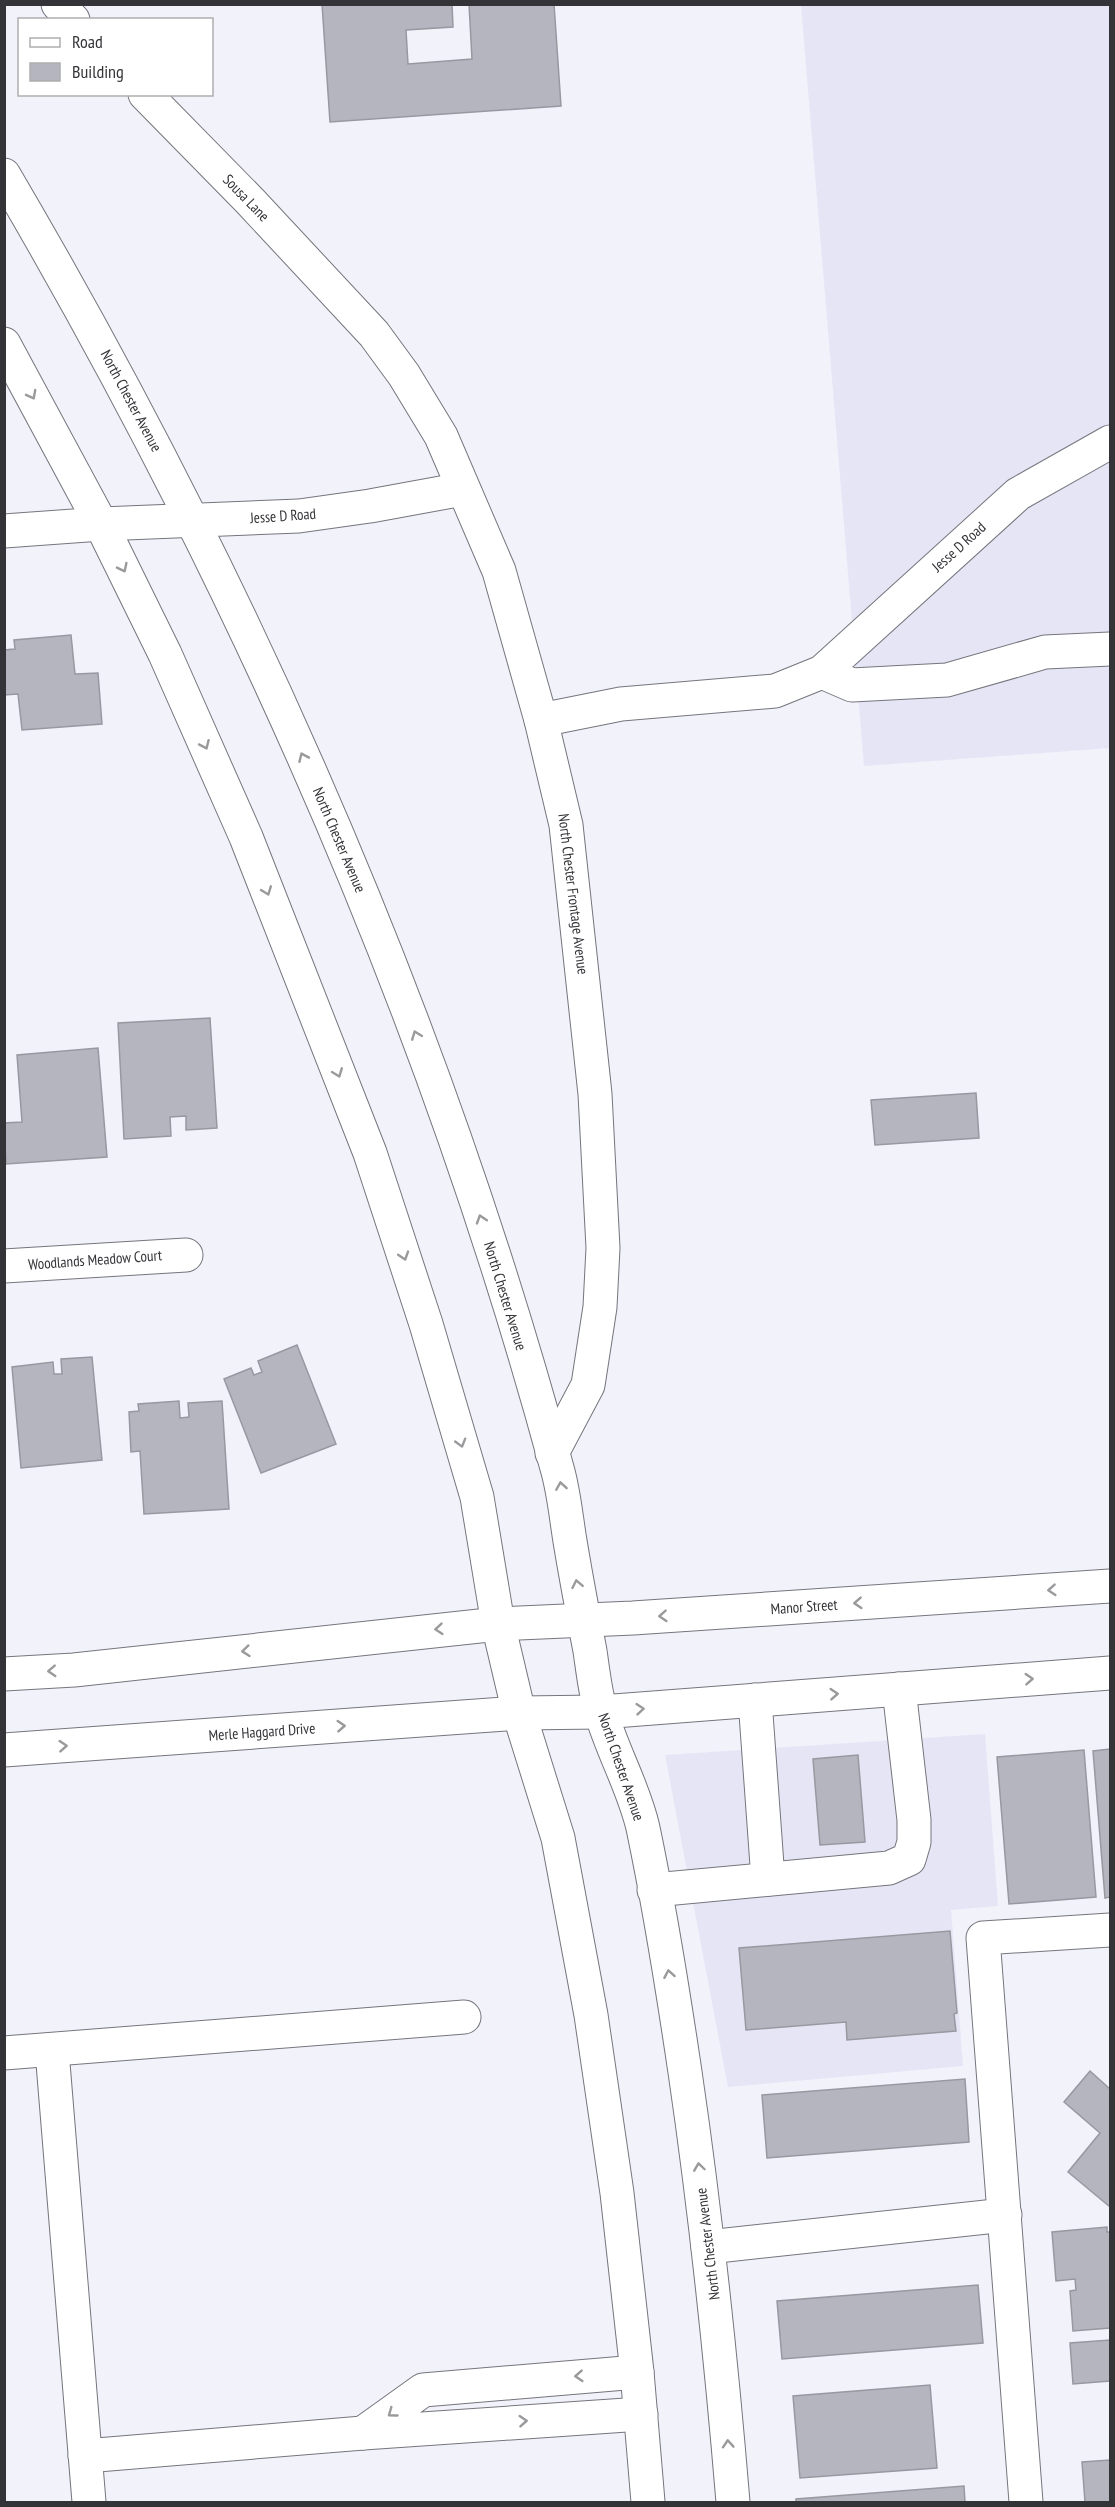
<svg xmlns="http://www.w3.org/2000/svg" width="1115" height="2507" viewBox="0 0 1115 2507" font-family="'PT Sans Narrow',sans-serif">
<rect width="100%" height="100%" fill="#f2f2fb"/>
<g fill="#e5e5f6">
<polygon points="801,5 1110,5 1110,748 864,766"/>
<polygon points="985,1734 998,1906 951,1910 963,2066 728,2087 665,1755"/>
</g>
<g fill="#b5b5bf" stroke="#9898a1" stroke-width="1.5">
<polygon points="322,4 452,4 453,27 406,30 408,64 472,59 469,4 554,4 561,106 330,122"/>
<polygon points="71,635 75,674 98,673 102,724 22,730 18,694 4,695 4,650 15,649 14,640"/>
<polygon points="210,1018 217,1128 186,1130 186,1116 170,1117 171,1136 124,1139 118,1023"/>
<polygon points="98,1048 107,1157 6,1164 4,1123 22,1122 17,1055"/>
<polygon points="976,1093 979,1138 875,1145 871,1100"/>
<polygon points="297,1345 336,1444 261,1473 224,1379 251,1368 254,1375 262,1372 258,1361"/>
<polygon points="92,1357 102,1460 21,1468 12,1367 53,1362 54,1374 62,1374 61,1359"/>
<polygon points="179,1401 180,1418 189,1417 188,1403 222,1401 229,1509 144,1514 140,1451 131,1452 129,1412 139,1411 138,1404"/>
<polygon points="1110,1749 1110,1897 1105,1898 1093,1751"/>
<polygon points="1084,1750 1096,1897 1009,1904 997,1757"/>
<polygon points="858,1755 865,1842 820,1845 813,1759"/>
<polygon points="950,1931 957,2013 954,2014 956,2031 847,2040 846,2022 746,2030 739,1948"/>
<polygon points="1090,2071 1110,2089 1110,2207 1068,2172 1100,2133 1064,2102"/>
<polygon points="965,2079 969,2142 767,2158 762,2095"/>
<polygon points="1107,2227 1107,2232 1110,2232 1110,2328 1073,2331 1070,2291 1076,2290 1075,2279 1056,2281 1052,2232"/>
<polygon points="978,2285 983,2343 782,2359 777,2301"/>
<polygon points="1110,2340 1110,2381 1073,2384 1070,2343"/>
<polygon points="930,2385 937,2468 800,2478 793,2396"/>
<polygon points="1110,2460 1110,2502 1085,2502 1082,2462"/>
<polygon points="964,2486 965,2502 796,2502 796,2499"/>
</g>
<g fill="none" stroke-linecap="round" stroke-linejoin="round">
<g stroke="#75757d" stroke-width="35">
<g id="minor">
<polyline points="58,4 73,20"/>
<polyline points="145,94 250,201 374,334 404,375 441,436 499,571 541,720 566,825 595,1094 603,1248 600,1307 588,1385 552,1453"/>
<polyline points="4,531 101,524 299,516 370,506 463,489"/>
<polyline points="822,672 852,685 947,680 1045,652 1110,649"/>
<polyline points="541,720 621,704 775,691 822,672 1018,494 1110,442"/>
<polyline points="4,1266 186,1255"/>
<polyline points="755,1700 768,1879"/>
<polyline points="654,1890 889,1868 909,1859 914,1842 914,1820 899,1689"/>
<polyline points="52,2051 89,2502"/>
<polyline points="4,2053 464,2017"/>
<polyline points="708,2247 1005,2215"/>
<polyline points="637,2372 423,2390 363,2433 641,2414"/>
<polyline points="85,2456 363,2433"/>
<polyline points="1026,2502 983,1938 1110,1930"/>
</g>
</g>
<g stroke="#75757d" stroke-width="35">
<g id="major">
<path d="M 4,175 C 242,580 434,1014 557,1468 C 564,1492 566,1517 570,1541 C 576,1578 583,1614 590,1651 C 593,1671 595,1692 601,1712 C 612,1751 634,1788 643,1828 C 660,1909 673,1991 685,2072 C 706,2215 721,2358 733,2502"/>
<polyline points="4,344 101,524 165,654 246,837 370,1153 426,1324 477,1497 498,1624 519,1713 558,1838 591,2015 617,2193 637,2372 648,2502"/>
<polyline points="4,1674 74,1670 498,1624 633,1618 1110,1586"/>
<polyline points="4,1750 519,1713 601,1712 1110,1673"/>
</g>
</g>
<use href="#minor" stroke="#fff" stroke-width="33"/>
<use href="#major" stroke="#fff" stroke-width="33"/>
</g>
<defs><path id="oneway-chevron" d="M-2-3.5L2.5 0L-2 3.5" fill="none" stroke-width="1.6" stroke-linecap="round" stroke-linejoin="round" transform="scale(1.5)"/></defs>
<g stroke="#9a9a9c">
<use href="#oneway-chevron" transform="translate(32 395) rotate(62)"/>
<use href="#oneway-chevron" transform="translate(123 568) rotate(64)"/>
<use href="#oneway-chevron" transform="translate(205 745) rotate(66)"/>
<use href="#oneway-chevron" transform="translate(303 757) rotate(-114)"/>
<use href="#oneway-chevron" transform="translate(267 891) rotate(69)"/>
<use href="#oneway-chevron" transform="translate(416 1035) rotate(-111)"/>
<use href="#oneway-chevron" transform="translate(338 1073) rotate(69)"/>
<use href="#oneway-chevron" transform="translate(481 1219) rotate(-108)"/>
<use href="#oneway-chevron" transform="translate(404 1256) rotate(72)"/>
<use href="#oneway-chevron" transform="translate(461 1443) rotate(74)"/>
<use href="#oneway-chevron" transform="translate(561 1486) rotate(-99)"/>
<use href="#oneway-chevron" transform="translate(577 1584) rotate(-101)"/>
<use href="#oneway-chevron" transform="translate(1052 1590) rotate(176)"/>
<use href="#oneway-chevron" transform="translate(858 1603) rotate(176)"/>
<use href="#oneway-chevron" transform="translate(663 1616) rotate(176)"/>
<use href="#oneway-chevron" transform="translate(439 1629) rotate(175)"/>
<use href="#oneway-chevron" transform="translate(246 1651) rotate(174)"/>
<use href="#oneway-chevron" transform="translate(52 1671) rotate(177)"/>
<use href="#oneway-chevron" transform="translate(1029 1679) rotate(-4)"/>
<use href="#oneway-chevron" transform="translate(834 1694) rotate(-4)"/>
<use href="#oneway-chevron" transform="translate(640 1709) rotate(-5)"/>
<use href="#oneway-chevron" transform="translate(341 1726) rotate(-4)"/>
<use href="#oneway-chevron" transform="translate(63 1746) rotate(-4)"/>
<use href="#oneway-chevron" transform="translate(669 1974) rotate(-100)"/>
<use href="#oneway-chevron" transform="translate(699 2167) rotate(-98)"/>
<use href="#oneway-chevron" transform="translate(579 2376) rotate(176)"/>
<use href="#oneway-chevron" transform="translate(392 2413) rotate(144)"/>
<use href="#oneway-chevron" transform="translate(523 2421) rotate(-4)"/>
<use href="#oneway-chevron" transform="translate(728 2444) rotate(-94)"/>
</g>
<g text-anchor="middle" stroke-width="6" stroke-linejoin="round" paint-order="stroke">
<g font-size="15" fill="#343438" stroke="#fff">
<text transform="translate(246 198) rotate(46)" y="5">Sousa Lane</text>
<text transform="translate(131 401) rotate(62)" y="5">North Chester Avenue</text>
<text transform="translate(283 516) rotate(-4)" y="5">Jesse D Road</text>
<text transform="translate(959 547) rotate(-42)" y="5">Jesse D Road</text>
<text transform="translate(339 840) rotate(67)" y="5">North Chester Avenue</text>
<text transform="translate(573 894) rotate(83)" y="5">North Chester Frontage Avenue</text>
<text transform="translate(95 1260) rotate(-4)" y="5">Woodlands Meadow Court</text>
<text transform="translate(505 1296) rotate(73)" y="5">North Chester Avenue</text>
<text transform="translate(804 1607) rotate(-4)" y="5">Manor Street</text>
<text transform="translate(262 1732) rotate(-4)" y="5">Merle Haggard Drive</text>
<text transform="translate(621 1767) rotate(71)" y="5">North Chester Avenue</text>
<text transform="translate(708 2244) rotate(-97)" y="5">North Chester Avenue</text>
</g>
</g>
<rect width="1115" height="2507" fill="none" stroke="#343438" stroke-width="12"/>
<rect x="18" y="18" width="195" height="78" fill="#ffffff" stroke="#aeaeaf" stroke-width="1.5"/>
<rect x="30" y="38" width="30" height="9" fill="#ffffff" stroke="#aeaeaf" stroke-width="1.5"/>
<text x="72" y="48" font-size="18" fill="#343438">Road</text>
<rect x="30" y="63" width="30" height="18" fill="#b5b5bf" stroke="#aeaeaf" stroke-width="1.5"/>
<text x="72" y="78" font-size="18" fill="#343438">Building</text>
</svg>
